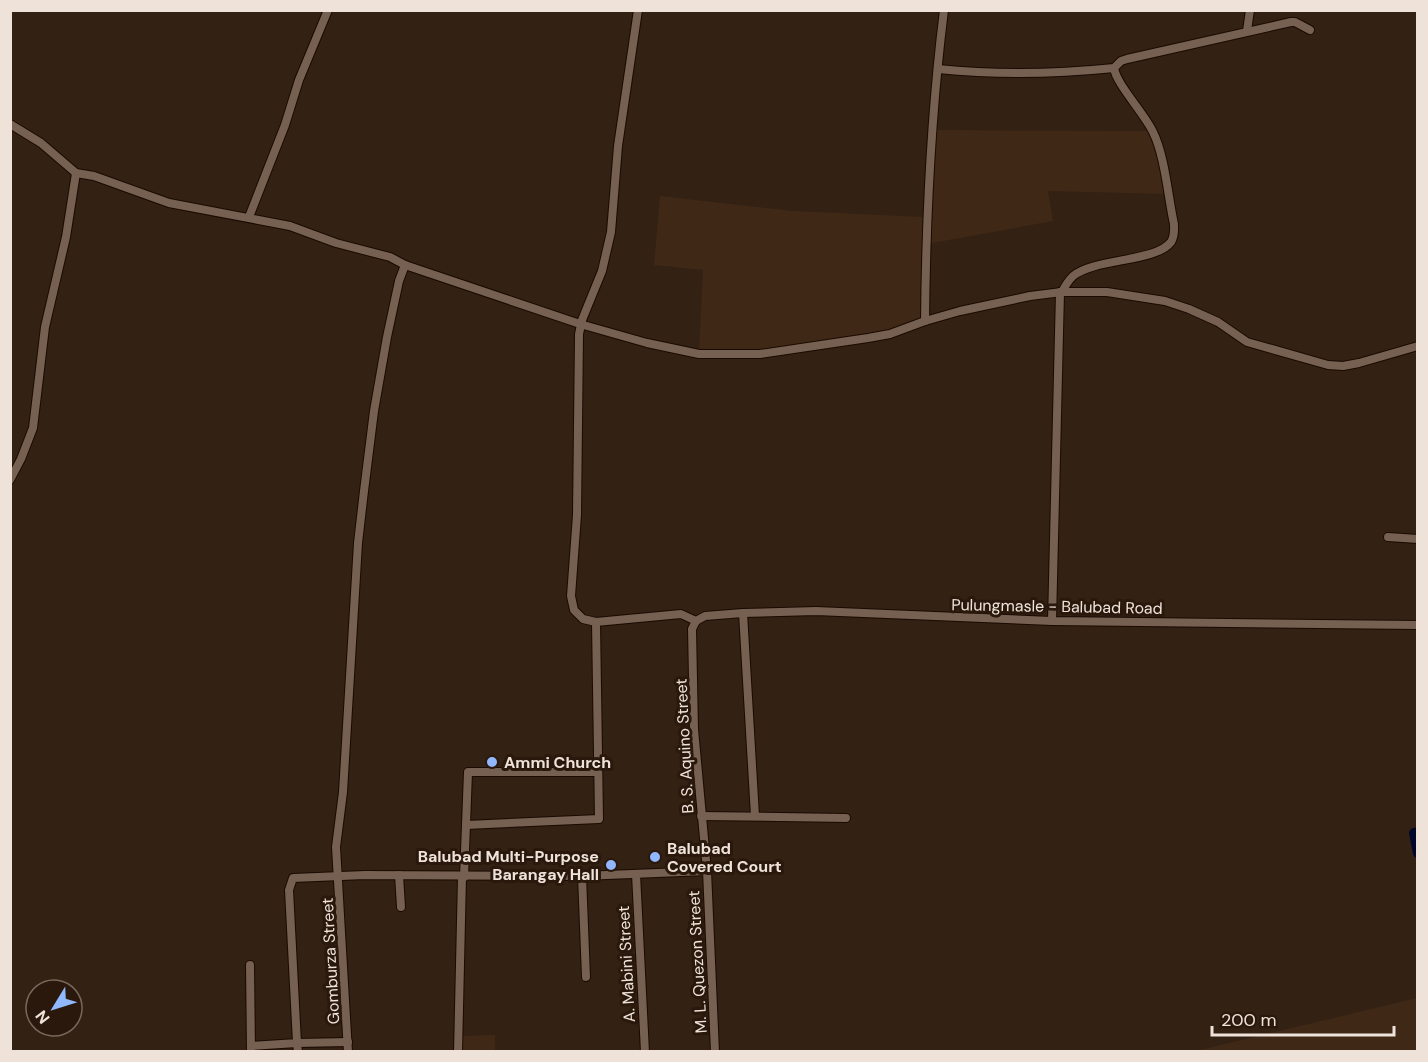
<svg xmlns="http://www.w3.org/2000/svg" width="1428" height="1062" viewBox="0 0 1428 1062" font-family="'DM Sans',sans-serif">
<rect width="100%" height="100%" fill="#332114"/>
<g fill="#3f2816">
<polygon points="933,130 1150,131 1161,164 1166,194 1048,191 1053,221 927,244"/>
<polygon points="660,196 793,211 924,217 920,319 914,326 759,354 699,353 703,270 654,265"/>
<polygon points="1417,998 1417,1051 1196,1051"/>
<polygon points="495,1035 495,1051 459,1052 459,1036"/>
</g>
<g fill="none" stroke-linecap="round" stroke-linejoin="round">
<polyline stroke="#000729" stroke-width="10" points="1418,832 1414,833 1418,853"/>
<g stroke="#1a0a01" stroke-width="10">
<g id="minor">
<polyline points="638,10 618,146 611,232 602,271 582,320 579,334 577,515 571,596 574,610 583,619 596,622 681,614 696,621"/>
<polyline points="1247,31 1250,10"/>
<path d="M 938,69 C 997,75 1055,74 1114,68 L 1121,61 L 1127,59 L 1291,22 L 1295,22 L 1310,30"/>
<polyline points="10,124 41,143 76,173 94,176 169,203 290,226 336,243 390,257 405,265 580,324 647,343 699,354 760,354 868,338 890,334 925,321 960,311 1030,296 1062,292 1107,292 1165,301 1189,309 1218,322 1247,342 1328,365 1343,366 1359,363 1418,346"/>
<polyline points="249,217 285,125 299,80 328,10"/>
<path d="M 1062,292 C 1065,286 1069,280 1073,276 C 1095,258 1156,262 1171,242 C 1175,236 1174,230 1174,224 C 1168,197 1165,156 1153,132 C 1145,114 1116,84 1114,68"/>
<path d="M 925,321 C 926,217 931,114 944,10"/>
<polyline points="10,480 21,459 33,428 45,327 66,237 76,173"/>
<polyline points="1388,537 1418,539"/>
<polyline points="743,613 755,816"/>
<polyline points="696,621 705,616 743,613 816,611 1052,621 1418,625"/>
<polyline points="696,621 692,629 694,729 707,871 715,1052"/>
<polyline points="1052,621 1060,292"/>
<polyline points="701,816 846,818"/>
<polyline points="466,825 599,819 596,622"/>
<polyline points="636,874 645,1052"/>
<polyline points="399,875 401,907"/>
<polyline points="582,876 586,977"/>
<polyline points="464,877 468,772 598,772"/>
<polyline points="250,965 251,1051"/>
<polyline points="251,1046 297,1043 289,890 293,878 365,875 582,876 707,871"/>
<polyline points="298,1052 297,1043 348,1042"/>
<polyline points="348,1052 336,847 343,792 358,543 364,491 374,411 387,337 399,281 405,265"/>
<polyline points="458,1052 462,877"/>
</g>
</g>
<use href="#minor" stroke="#756051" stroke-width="8"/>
</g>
<g fill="#91b8fd" stroke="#29180b" stroke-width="2">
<circle cx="492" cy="762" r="6"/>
<circle cx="655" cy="857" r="6"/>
<circle cx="611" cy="865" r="6"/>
</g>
<g text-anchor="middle" stroke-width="6" stroke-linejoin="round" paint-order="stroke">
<g font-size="16" fill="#eee2d9" stroke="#29180b">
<text transform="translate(1057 606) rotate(1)" y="6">Pulungmasle - Balubad Road</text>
<text transform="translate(684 746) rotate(-93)" y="6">B. S. Aquino Street</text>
<text transform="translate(330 961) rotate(-93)" y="6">Gomburza Street</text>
<text transform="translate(697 962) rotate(-93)" y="6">M. L. Quezon Street</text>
<text transform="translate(626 964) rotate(-93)" y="6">A. Mabini Street</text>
</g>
<g font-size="16" font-weight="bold" fill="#eee2d9" stroke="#29180b" text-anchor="start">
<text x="504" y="768">Ammi Church</text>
<text x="667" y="854">Balubad<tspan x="667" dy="18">Covered Court</tspan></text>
<text x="599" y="862" text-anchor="end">Balubad Multi-Purpose<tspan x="599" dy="18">Barangay Hall</tspan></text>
</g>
</g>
<rect width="1428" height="1062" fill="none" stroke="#eee2d9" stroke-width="24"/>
<g transform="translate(54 1008) rotate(232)"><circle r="28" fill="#29180b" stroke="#78695d" stroke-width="1.5"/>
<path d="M0-4.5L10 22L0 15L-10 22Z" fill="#91b8fd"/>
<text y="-9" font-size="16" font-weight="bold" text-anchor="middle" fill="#eee2d9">N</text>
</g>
<path d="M1212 1026v9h182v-9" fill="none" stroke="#eee2d9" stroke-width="3"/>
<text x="1221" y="1026" font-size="18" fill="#eee2d9" stroke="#29180b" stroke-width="4.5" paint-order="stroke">200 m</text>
</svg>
